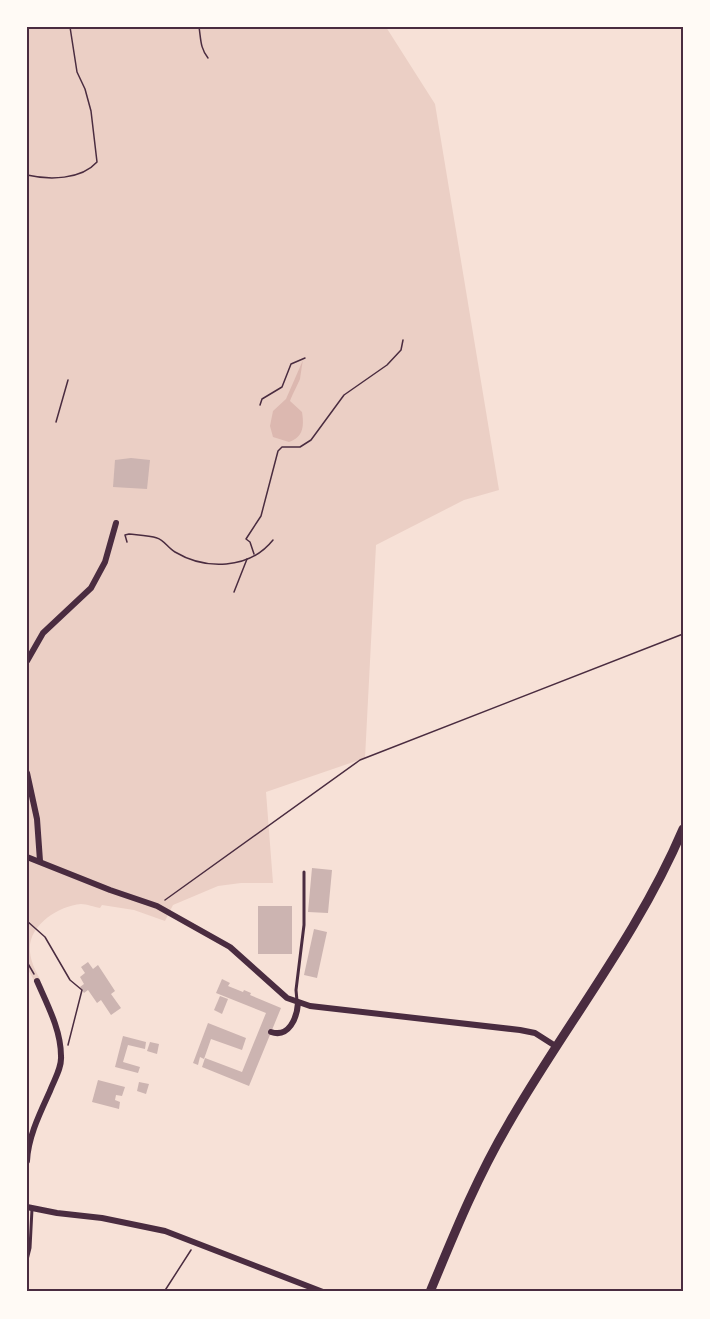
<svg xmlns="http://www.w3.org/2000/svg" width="710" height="1319" viewBox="0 0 710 1319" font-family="Barlow,sans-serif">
<rect width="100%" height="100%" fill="#f7e1d7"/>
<path fill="#ebcfc5" d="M 27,27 L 386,27 L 435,104 L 499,490 L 464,500 L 376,545 L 365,758 L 266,792 L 273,883 L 241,883 L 218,886 L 173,905 L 165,921 L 134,910 L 102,905 L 100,908 C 94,907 87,904 81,904 C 58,906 27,926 30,952 C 31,962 35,970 40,979 L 35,982 L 27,968 Z"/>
<path fill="#dcb8b0" d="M 303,360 C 302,365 301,372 300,379 C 299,382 292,395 290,401 L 302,412 C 304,425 304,437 289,442 L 273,437 L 270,426 L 273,411 L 286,399 Z"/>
<g fill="#ccb4b1">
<polygon points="131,458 150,460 147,489 113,487 115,460"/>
<polygon points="312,868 332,870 328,913 308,912"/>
<rect x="258" y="906" width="34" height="48"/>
<polygon points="314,929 327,932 317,978 304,975"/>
<polygon points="88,962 93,969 98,965 115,991 111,994 121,1008 111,1015 101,1000 97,1003 88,990 84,993 80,987 84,984 80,977 85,973 81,967"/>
<polygon points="222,979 230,983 228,986 243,992 244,990 251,993 250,995 281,1008 249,1086 202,1067 205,1058 242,1072 266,1013 216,993"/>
<polygon points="220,996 228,999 222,1014 214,1010"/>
<polygon points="208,1023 246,1038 242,1050 211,1039 204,1059 200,1057 198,1065 193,1063"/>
<polygon points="123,1036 146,1042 145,1049 128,1045 123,1062 140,1067 138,1073 115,1067"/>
<polygon points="150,1042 159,1044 157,1054 147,1051"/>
<polygon points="98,1080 125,1087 122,1096 116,1095 115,1100 120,1102 119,1109 92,1102"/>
<polygon points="139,1082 149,1084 146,1094 137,1091"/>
</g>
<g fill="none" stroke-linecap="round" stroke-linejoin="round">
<g stroke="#4a2c40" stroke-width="1.5">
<path d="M 199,27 C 201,39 200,48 208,58"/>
<path d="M 27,175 C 49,180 81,180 97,162 L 91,111 L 85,89 L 77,72 L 70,27"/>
<polyline points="260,405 262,399 282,387 291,364 305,358"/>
<polyline points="56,422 68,380"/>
<path d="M 127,542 L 125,535 L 129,534 C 138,535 149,535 157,538 C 164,540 168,548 175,552 C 205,570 249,570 273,540"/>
<polyline points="254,554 250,542 246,539 261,516 278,451 282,447 300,447 311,440 344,395 387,365 401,350 403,340"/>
<polyline points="234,592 247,559"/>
<polyline points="165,900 360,760 683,634"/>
<polyline points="27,921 45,937 70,980 82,990 68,1045"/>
<polyline points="27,962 34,974"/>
<polyline points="27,1289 31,1292"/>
<polyline points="164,1292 191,1250"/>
</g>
<g stroke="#4a2c40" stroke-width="3">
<polyline points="297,1001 296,990 304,925 304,872"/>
<polyline points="27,1260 30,1248 32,1209"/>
</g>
<g stroke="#4a2c40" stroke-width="6">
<polyline points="27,661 43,633 91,588 105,562 116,523"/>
<polyline points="27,773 37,819 40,861"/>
<polyline points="27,857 110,890 157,906 230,947 287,998 310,1006 520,1030 535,1033 557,1047"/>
<path d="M 271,1032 C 289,1038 297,1018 298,1003"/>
<path d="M 27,1161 C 28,1137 40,1113 50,1091 C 54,1080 62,1068 61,1056 C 61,1030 47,1004 37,981"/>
<polyline points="27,1207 57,1213 102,1218 165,1231 323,1292"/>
</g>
<path stroke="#4a2c40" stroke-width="9" d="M 430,1292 C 454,1234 477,1177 509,1123 C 566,1024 638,935 683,829"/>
</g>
<rect width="710" height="1319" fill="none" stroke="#fffaf5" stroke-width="57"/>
<rect x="28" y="28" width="654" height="1262" fill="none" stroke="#4a2c40" stroke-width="2"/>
</svg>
